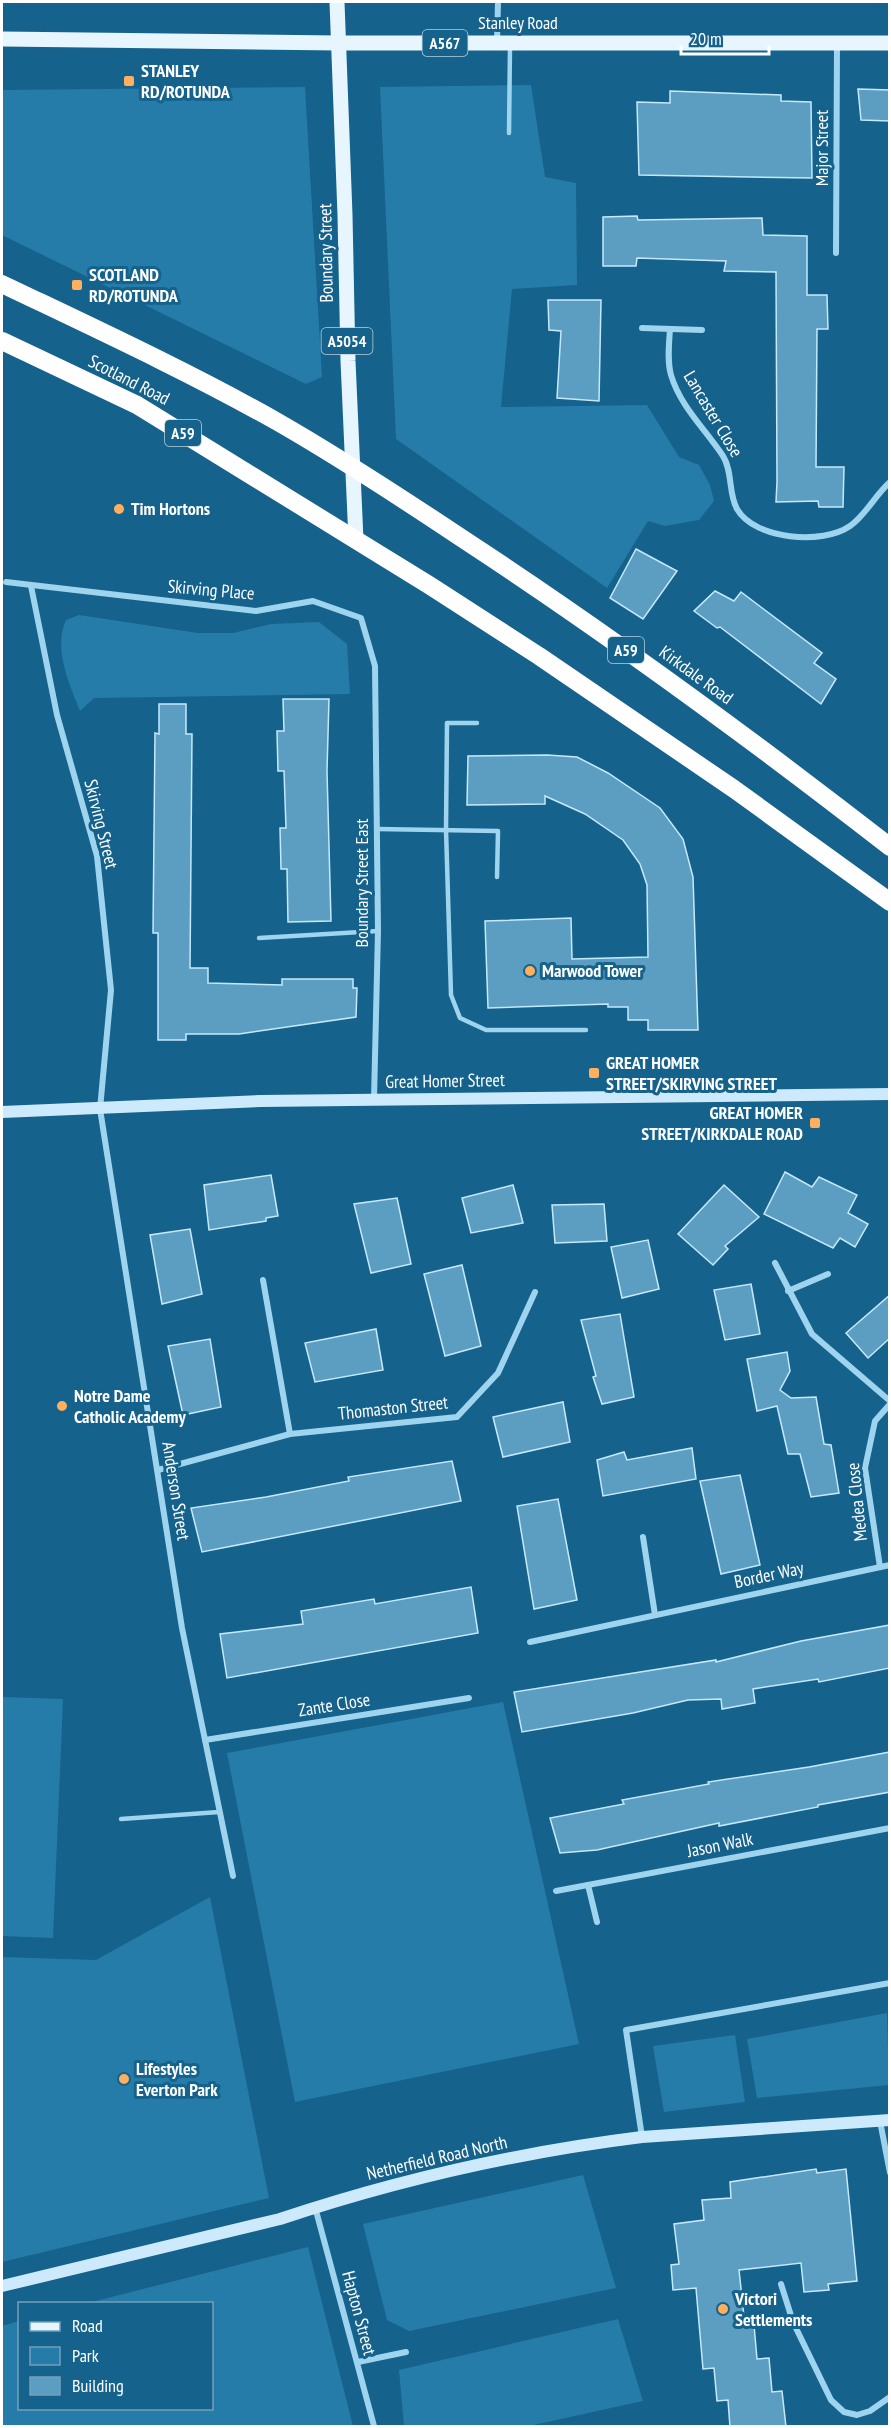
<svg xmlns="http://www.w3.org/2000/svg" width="891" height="2428" viewBox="0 0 891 2428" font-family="'PT Sans Narrow',sans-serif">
<rect width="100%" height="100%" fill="#15628c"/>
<g fill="#257ca9">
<polygon points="531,85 545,177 576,183 577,285 512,289 501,407 647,405 679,457 699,465 710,485 714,501 699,520 665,526 648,521 607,588 396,439 380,87"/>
<polygon points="305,87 322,377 306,384 2,235 2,90"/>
<path d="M 79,615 L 198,633 L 233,633 L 271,624 L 319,622 L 347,644 L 350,694 L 94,698 L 80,711 C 69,684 53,648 66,620 Z"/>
<polygon points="2,1697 63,1699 53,1938 2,1936"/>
<polygon points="503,1702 579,2044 295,2102 227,1753"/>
<polygon points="210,1897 269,2198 2,2262 2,1957 96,1960"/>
<polygon points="887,2013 889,2085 757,2098 747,2039"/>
<polygon points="735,2035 745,2102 664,2112 653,2046"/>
<polygon points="583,2175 616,2288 409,2331 387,2320 363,2224"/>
<polygon points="308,2247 353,2426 2,2426 2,2326 19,2321 20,2408 212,2408 212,2304 88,2303"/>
<polygon points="618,2319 643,2401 529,2426 404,2426 399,2370"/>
</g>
<g fill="#5c9ec1" stroke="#c5e9fb" stroke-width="1.5">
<polygon points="858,89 890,90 890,121 861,120"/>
<polygon points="670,91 781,95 781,101 811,102 812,178 639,175 637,102 670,103"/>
<polygon points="637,216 638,220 762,218 763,235 807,236 807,295 827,295 828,329 817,329 816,467 844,467 843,507 819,507 818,501 776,502 777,482 776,272 724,271 726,261 637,258 636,266 603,266 603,217"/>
<polygon points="548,300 601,300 599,401 557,398 561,331 549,330"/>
<polygon points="636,549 677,571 643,619 610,598"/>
<polygon points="715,591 734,601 741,592 822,653 814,663 836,679 821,704 720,627 717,628 694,611"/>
<polygon points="283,699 329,699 327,771 331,921 288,922 287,869 281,869 280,828 286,828 284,771 278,771 277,731 284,731"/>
<polygon points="159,704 186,704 186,734 192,734 190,968 208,968 208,983 282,985 282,979 353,979 353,988 357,988 356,1017 239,1034 186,1034 186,1040 158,1040 158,933 153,933 155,733 159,734"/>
<polygon points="547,755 577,757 608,773 660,808 683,839 693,877 698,1030 648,1030 648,1020 628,1020 628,1007 608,1007 608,1004 488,1008 485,921 571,918 572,959 648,957 647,885 640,864 623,840 585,814 545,796 545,804 467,805 468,756"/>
<polygon points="785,1172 812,1187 819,1177 857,1195 848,1213 868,1224 855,1247 840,1238 833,1248 764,1214"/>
<polygon points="271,1175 278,1216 266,1218 266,1221 209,1230 204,1185"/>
<polygon points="513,1185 523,1223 471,1233 462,1198"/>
<polygon points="724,1185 759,1217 725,1246 728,1249 713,1265 678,1234"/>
<polygon points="397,1198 411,1264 371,1273 354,1204"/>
<polygon points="604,1204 607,1241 555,1243 552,1205"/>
<polygon points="190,1229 202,1294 162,1304 150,1235"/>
<polygon points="648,1240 659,1289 622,1298 611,1247"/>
<polygon points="462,1265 481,1346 445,1356 424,1274"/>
<polygon points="751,1284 760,1334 725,1340 714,1290"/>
<polygon points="890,1295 890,1338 868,1358 846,1333"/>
<polygon points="620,1314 634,1397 602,1404 593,1377 596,1376 581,1320"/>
<polygon points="376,1329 383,1370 315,1382 305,1343"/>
<polygon points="210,1339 221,1407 183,1415 168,1346"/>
<polygon points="787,1352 790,1371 780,1390 791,1398 816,1397 824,1444 831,1445 839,1493 811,1497 800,1454 788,1454 777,1406 757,1411 747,1359"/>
<polygon points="563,1402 570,1442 503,1457 493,1417"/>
<polygon points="692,1448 696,1479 603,1496 597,1460 624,1452 627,1460"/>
<polygon points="452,1461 461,1501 202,1552 191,1508 266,1497 349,1481 348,1477"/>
<polygon points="740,1475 760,1565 721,1574 700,1481"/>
<polygon points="558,1499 577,1600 534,1609 517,1506"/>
<polygon points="471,1587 478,1633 227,1678 220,1634 303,1624 301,1611 374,1599 375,1604"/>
<polygon points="890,1625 890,1668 819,1682 818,1679 753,1689 755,1703 722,1709 721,1699 688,1700 633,1713 522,1732 514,1692 716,1660 716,1662 801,1641"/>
<polygon points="890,1752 890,1792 818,1805 818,1807 719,1826 719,1823 597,1850 560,1853 550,1818 624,1804 622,1800 709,1784 708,1782 809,1767"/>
<polygon points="816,2169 817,2173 846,2169 857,2281 828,2284 829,2290 804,2292 801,2263 739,2270 745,2326 754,2325 757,2359 769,2358 772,2392 782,2391 786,2427 730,2427 728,2400 717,2401 714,2368 703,2369 696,2288 673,2290 671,2265 679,2264 674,2224 704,2220 702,2200 731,2198 730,2182"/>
</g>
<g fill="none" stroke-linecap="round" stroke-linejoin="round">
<g stroke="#9fd4ef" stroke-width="4.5">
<polyline points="509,133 510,46"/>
<polyline points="477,723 447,723 446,830 451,995 460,1018 486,1030 586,1030"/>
<polyline points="377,829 498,831 497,877"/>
<polyline points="259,938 378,931"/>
<polyline points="121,1819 219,1812"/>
</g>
<g stroke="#9fd4ef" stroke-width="6">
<polyline points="497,42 498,2"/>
<polyline points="836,253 837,44"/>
<polyline points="642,328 702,330"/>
<path d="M 670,329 C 669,344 667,361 671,375 C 680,406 706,430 723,456 C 733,472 728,493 737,509 C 755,540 823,545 850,526 C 866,515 875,495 890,482"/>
<polyline points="6,582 256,611 313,601 361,618 375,666 378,931 374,1099"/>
<polyline points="31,586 57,715 97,856 111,990 100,1109 182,1628 233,1876"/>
<polyline points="775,1263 812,1334 890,1401"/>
<polyline points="263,1280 290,1434"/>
<polyline points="788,1291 828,1274"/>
<polyline points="158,1470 290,1434 457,1417 498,1373 535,1292"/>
<polyline points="643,1537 655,1615"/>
<polyline points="880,1567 865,1468 875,1421 890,1404"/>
<polyline points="530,1642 890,1565"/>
<polyline points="205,1740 469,1698"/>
<polyline points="588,1885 597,1922"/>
<polyline points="556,1891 890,1828"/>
<polyline points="880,2121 890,2173"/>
<polyline points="642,2137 626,2030 890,1983"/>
<polyline points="315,2207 374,2426"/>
<polyline points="781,2284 793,2322 831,2400 844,2412 857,2415 870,2411 890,2397"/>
<polyline points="358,2362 406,2352"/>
</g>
<g stroke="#cceafb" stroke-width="12">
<polyline points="2,1112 260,1101 890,1094"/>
<path d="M 2,2286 L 280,2219 C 397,2180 520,2152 642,2137 L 890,2120"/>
</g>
<g stroke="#e7f5ff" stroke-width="15">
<polyline points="337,2 345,215 348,361 356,540"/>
<polyline points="2,39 338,43 890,43"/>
</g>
<g stroke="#fff" stroke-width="18">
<path d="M 2,284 C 94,328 187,371 276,421 C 339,457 400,497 460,537 C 608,634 750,738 890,847"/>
<polyline points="2,341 137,405 429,585 539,656 734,789 890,902"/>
</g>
</g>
<g fill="#ffaf5d" stroke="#15628c" stroke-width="2">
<rect x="123" y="75" width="12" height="12" rx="3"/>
<rect x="71" y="279" width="12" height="12" rx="3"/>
<circle cx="119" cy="509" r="6"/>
<circle cx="530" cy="971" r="6"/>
<rect x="588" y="1067" width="12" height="12" rx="3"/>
<rect x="809" y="1117" width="12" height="12" rx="3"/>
<circle cx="62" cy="1406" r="6"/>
<circle cx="124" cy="2079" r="6"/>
<circle cx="723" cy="2309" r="6"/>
</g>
<g text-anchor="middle" stroke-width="6" stroke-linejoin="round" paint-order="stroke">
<g fill="#15628c" stroke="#b9d0dc" stroke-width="1.5">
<rect x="422.5" y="30" width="45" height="26" rx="4.5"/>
<rect x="321.5" y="328" width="51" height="26" rx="4.5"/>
<rect x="165" y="420" width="36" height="26" rx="4.5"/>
<rect x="608" y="637" width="36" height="26" rx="4.5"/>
</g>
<g font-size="16" font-weight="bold" fill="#fff">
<text x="445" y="49">A567</text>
<text x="347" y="347">A5054</text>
<text x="183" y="439">A59</text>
<text x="626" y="656">A59</text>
</g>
<g font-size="18" fill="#fff" stroke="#15628c">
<text x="518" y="29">Stanley Road</text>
<text transform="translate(822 148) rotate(-90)" y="6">Major Street</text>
<text transform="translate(326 253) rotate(-91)" y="6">Boundary Street</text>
<text transform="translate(129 380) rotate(27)" y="6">Scotland Road</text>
<text transform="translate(713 414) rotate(59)" y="6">Lancaster Close</text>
<text transform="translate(211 590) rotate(5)" y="6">Skirving Place</text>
<text transform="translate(696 675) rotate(36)" y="6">Kirkdale Road</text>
<text transform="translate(101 824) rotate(76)" y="6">Skirving Street</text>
<text transform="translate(362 883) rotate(-90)" y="6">Boundary Street East</text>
<text transform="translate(445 1081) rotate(-1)" y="6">Great Homer Street</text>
<text transform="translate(393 1408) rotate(-6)" y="6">Thomaston Street</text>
<text transform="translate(176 1491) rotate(81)" y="6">Anderson Street</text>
<text transform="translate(857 1502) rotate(-96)" y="6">Medea Close</text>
<text transform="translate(769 1575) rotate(-12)" y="6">Border Way</text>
<text transform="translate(334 1705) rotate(-9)" y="6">Zante Close</text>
<text transform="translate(720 1845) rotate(-11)" y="6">Jason Walk</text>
<text transform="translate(437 2158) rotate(-13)" y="6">Netherfield Road North</text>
<text transform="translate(359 2313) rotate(75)" y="6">Hapton Street</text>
</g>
<g font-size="18" font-weight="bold" fill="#fff" stroke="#15628c" text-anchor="start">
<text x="141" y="77">STANLEY<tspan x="141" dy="21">RD/ROTUNDA</tspan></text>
<text x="89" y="281">SCOTLAND<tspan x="89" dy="21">RD/ROTUNDA</tspan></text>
<text x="131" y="515">Tim Hortons</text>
<text x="542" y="977">Marwood Tower</text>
<text x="606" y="1069">GREAT HOMER<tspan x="606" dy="21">STREET/SKIRVING STREET</tspan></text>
<text x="803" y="1119" text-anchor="end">GREAT HOMER<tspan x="803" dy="21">STREET/KIRKDALE ROAD</tspan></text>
<text x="74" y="1402">Notre Dame<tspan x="74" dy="21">Catholic Academy</tspan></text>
<text x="136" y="2075">Lifestyles<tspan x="136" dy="21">Everton Park</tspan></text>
<text x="735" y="2305">Victori<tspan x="735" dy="21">Settlements</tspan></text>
</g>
</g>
<rect width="891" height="2428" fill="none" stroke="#ffffff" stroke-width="6"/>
<rect x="18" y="2302" width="195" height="108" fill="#15628c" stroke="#73a1ba" stroke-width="1.5"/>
<rect x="30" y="2322" width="30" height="9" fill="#e7f5ff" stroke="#73a1ba" stroke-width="1.5"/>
<text x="72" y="2332" font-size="18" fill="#ffffff">Road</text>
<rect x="30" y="2347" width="30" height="18" fill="#257ca9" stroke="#73a1ba" stroke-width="1.5"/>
<text x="72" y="2362" font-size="18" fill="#ffffff">Park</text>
<rect x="30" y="2377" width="30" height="18" fill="#5c9ec1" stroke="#73a1ba" stroke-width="1.5"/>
<text x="72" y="2392" font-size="18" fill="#ffffff">Building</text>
<path d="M681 45v9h88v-9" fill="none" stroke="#ffffff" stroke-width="3"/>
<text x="690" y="45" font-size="18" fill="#ffffff" stroke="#15628c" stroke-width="4.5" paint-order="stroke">20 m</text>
</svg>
